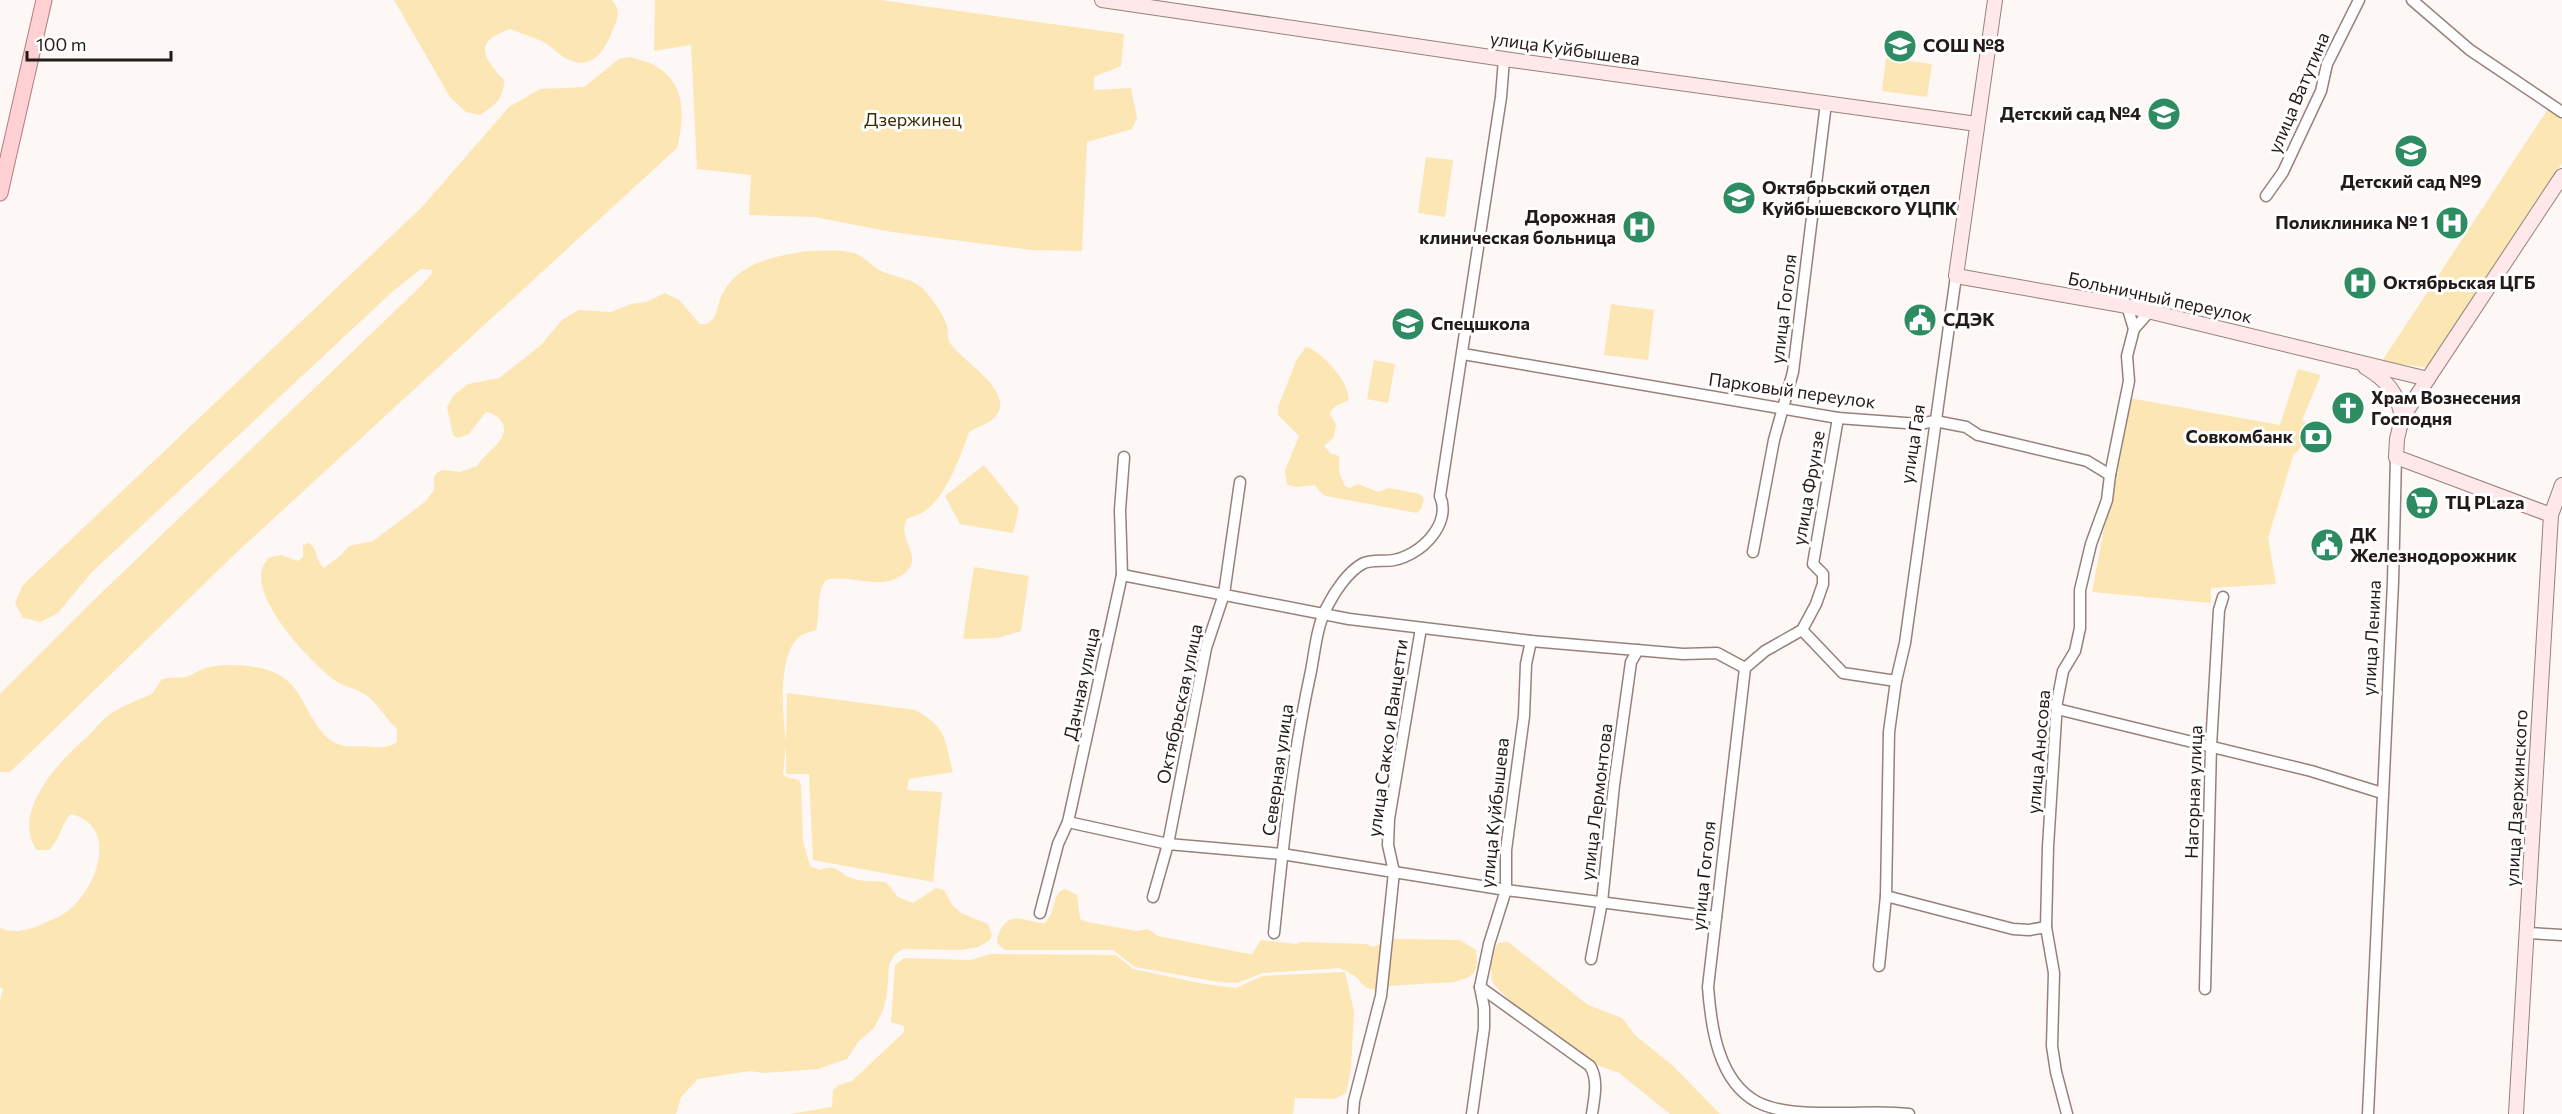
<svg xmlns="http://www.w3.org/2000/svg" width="2562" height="1114" viewBox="0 0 2562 1114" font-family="Commissioner,sans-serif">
<rect width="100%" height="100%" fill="#fdf7f6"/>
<g fill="#fce6b4">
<path d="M 394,0 L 612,0 C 621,10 618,18 613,29 C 605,51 593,71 567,59 C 560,56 555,49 548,45 C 538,38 522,34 510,29 C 472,42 483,57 504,80 C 504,99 495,105 480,115 L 466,112 L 450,97 Z"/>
<polygon points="655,0 880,0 1124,34 1121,66 1094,77 1094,90 1131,88 1137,118 1132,129 1087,142 1082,251 1031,250 892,232 815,217 749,215 751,175 697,169 691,45 654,51"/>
<path d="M 630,57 C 639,60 650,62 657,67 C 687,85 684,119 677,148 L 236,553 L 10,772 L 0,772 L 0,694 L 96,598 L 422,285 L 432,273 L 432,270 L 421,269 L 392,292 L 91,573 L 58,613 L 40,622 L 23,618 L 15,603 L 23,585 L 423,206 L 509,107 L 540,89 L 584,87 L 619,59 Z"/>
<polygon points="1886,58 1932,64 1927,97 1882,91"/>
<polygon points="2548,109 2562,119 2562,163 2428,368 2382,361"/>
<polygon points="1426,157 1453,160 1445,217 1418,213"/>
<path d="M 808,251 C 823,251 840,249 854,253 C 865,257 871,266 881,271 C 896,278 915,278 926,292 C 933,300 942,313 946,323 C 950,334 944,337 954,348 C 965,362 1015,393 996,416 C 988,425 978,426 969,432 C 960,457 947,495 925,511 C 919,515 913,516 907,519 C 896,539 923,555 907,571 C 884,594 852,573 826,580 C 815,594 821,614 816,630 C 810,632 804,633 799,637 C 777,656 783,716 786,742 L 787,693 L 915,710 C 948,728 944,739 953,772 L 909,779 L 907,790 L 942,792 L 933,882 L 813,860 L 809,774 L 786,774 L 786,744 L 783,774 L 786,777 L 799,780 L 801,785 L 803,841 L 810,866 L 820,870 C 838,863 837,873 851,878 C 861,882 875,881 886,882 L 898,897 L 913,903 L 936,888 L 944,890 L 952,905 L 961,913 L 988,924 L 992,935 L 990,940 L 978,947 L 961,950 L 903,949 L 894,955 L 889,965 L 887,994 L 883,1010 L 874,1028 L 858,1042 L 847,1059 L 818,1069 L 764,1073 L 750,1071 L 698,1079 L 681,1097 L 676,1114 L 0,1114 L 0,1000 L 3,989 L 0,987 L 0,928 C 12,934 29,930 40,925 C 48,921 58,918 65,913 C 96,892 121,826 71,814 C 61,824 60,839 49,850 L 37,850 C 10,812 60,760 87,737 C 96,729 101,720 110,714 C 124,705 138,700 152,694 L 162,679 C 171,677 177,678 185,677 C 192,676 198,670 206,668 C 226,662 264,665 281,676 C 309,693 310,738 344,746 C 350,747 356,746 362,746 C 375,747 386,750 397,742 L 397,729 C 386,719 378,704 366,695 C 356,688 343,687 333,679 C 308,659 260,608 261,575 C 261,568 265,564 268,558 L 281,555 L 298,561 L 303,557 L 303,545 L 309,543 C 318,549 315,561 324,568 L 341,555 L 349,546 L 373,541 L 426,501 L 434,490 L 434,477 L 437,473 L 442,470 L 460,472 L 477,466 C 484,453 512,439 502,422 C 498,416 492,413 486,412 L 469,434 L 458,438 L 453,435 L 447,407 L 454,395 L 468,384 L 499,378 L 540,346 L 562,320 L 579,310 L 611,312 L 631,304 L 646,302 L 665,293 L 679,300 L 700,324 L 706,324 C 717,320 717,307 721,297 C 737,262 775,256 808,251 Z"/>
<polygon points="1611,304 1654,310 1648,360 1604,355"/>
<path d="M 1306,347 C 1321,350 1353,386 1348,401 C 1340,404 1331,406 1330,415 L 1336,424 L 1334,437 L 1324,446 L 1330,453 L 1339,456 L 1339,472 L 1345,486 L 1350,488 L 1358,484 L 1378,492 L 1389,488 L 1420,494 L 1424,499 L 1421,509 L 1417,513 L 1326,496 L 1321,493 L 1315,485 L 1295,487 L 1287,485 L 1285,471 L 1299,436 L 1278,415 L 1278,407 L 1297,359 Z"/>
<polygon points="1374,360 1395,364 1388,403 1367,399"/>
<polygon points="2298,369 2321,375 2302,420 2315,431 2293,456 2268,538 2276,584 2211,588 2211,603 2092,592 2129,398 2280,425"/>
<polygon points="984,465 1019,508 1013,533 960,524 945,496"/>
<polygon points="974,567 1029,576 1021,631 997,638 963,639"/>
<path d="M 1065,889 L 1077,895 L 1080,919 L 1087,922 L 1137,931 L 1148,929 L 1158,936 L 1244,953 L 1252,954 L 1261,940 L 1296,944 L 1301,942 L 1366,944 L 1373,947 L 1392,939 L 1460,940 L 1476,950 L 1477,964 L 1474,973 L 1467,978 L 1454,982 L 1388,986 L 1378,990 L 1366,988 L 1355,976 L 1340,968 L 1263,973 L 1237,983 L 1219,982 L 1135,967 L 1113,950 L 1005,950 L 997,943 C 997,937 998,935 1001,929 C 1012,909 1029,924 1045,923 C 1057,911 1051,893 1065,889 Z"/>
<polygon points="1508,942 1588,1005 1622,1018 1635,1035 1674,1067 1720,1114 1670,1114 1619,1073 1597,1065 1517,1007 1496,987 1492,981 1490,957 1498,943"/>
<polygon points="990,954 1116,955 1133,969 1204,984 1236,988 1262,976 1345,972 1354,1012 1351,1069 1346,1093 1334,1099 1295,1098 1293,1114 790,1114 832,1107 833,1090 839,1085 852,1081 904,1032 904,1026 891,1022 895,965 904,958 971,960"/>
</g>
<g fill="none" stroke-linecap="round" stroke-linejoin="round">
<g stroke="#97817a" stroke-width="13">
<g id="street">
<polyline points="2412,0 2470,50 2562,112"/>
<polyline points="2266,196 2283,172 2321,91 2327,64 2359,0"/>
<polyline points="2127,306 2134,329"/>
<polyline points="1463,354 1838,418 1919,424 1935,421 1966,427 1978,435 2087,461 2110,475"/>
<polyline points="1753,552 1774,440 1793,372 1826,103"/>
<polyline points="1122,575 1349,619 1531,641 1683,654 1717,653 1745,668"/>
<polyline points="1802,630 1843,673 1896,681"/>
<path d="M 1745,668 L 1708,987 C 1711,1027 1718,1081 1757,1102 C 1781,1114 1813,1113 1839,1113 C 1862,1113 1886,1111 1909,1114"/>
<polyline points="1745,668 1765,651 1802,630 1816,604 1823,584 1823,574 1813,564 1838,418"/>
<polyline points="2057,709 2311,771 2382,793"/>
<polyline points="1068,822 1168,844 1282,854 1506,890 1716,917"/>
<polyline points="1886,896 2013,929 2029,930 2046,927"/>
<polyline points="1153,897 1168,844 1206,648 1224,594 1240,482"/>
<polyline points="1040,913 1058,844 1068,822 1122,575 1120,510 1124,457"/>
<path d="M 1274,933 C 1283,845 1292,758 1311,671 C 1315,650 1317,624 1328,605 C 1335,591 1348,572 1362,564 C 1371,559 1384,562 1394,560 C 1421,555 1452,524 1440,496 L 1501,97 L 1504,59"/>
<polyline points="2527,933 2562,935"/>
<polyline points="1591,959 1602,902 1614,785 1631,662 1638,650"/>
<polyline points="1879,966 1886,896 1889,732 1896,681 1905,643 1956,276"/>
<path d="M 1480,987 L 1590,1066 C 1599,1080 1594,1099 1592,1114"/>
<polyline points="2205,989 2211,746 2219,610 2223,597"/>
<polyline points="1353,1114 1354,1101 1381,996 1394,872 1388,845 1389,819 1421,628"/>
<polyline points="1472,1114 1484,1028 1484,1008 1480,987 1489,944 1506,890 1506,850 1524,716 1526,664 1531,641"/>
<polyline points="2067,1114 2056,1072 2052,1046 2054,973 2046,927 2048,847 2057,702 2063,671 2075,651 2080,628 2080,590 2091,544 2107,500 2110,475 2129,381 2127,356 2134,329 2150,311"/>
<polyline points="2368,1114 2393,582 2396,457"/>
</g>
</g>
<g stroke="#97817a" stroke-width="16">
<g id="secondary">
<polyline points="1102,0 1504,59 1977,124"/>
<polyline points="1995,0 1956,276 2127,306 2428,379"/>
<path d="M 2365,367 C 2386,380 2398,392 2402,418"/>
<polyline points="2551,515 2396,457 2397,439 2402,418 2562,176"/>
<polyline points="2516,1114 2551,515 2562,485"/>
</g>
</g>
<g stroke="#b27c80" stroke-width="17">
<polyline id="primary" points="0,193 44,0"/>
</g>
<use href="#street" stroke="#fff" stroke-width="10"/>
<use href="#secondary" stroke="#ffe8ea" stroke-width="14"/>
<use href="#primary" stroke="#ffd0d4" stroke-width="15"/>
</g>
<defs>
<g id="school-disc" transform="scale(1.725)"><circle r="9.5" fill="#2e8c63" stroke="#fff"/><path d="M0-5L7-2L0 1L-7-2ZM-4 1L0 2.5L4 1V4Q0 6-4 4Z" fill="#fff"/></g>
<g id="university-disc" transform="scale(1.725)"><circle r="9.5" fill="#2e8c63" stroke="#fff"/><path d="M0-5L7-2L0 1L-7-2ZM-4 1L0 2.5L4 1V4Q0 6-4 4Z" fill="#fff"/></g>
<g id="hospital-disc" transform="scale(1.725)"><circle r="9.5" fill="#2e8c63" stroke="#fff"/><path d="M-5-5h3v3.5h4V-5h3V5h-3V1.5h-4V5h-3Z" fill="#fff"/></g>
<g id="civic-disc" transform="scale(1.725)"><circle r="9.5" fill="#2e8c63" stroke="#fff"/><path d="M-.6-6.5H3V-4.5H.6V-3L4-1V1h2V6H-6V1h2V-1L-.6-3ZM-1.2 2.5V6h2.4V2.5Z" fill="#fff"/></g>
<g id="church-disc" transform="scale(1.725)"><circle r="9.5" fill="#2e8c63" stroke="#fff"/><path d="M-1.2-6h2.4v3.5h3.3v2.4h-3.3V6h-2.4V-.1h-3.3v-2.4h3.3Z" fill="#fff"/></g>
<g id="bank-disc" transform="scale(1.725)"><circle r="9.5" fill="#2e8c63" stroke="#fff"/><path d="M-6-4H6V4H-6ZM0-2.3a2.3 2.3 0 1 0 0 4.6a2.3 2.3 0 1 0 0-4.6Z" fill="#fff"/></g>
<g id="supermarket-disc" transform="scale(1.725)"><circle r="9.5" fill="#2e8c63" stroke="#fff"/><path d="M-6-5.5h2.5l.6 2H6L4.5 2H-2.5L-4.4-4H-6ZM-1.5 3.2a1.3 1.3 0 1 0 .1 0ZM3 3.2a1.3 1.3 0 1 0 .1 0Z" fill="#fff"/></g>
</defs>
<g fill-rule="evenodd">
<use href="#school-disc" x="1900" y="46"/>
<use href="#school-disc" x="2164" y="114"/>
<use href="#school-disc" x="2411" y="151"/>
<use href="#university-disc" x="1739" y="198"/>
<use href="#hospital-disc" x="2452" y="223"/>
<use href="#hospital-disc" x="1639" y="227"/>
<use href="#hospital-disc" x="2360" y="283"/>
<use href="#civic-disc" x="1920" y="320"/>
<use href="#school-disc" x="1408" y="324"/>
<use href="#church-disc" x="2348" y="408"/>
<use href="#bank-disc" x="2316" y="437"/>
<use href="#supermarket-disc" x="2422" y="503"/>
<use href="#civic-disc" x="2327" y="545"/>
</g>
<g text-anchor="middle" stroke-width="6" stroke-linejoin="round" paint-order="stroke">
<g font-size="18" font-weight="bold" fill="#231b18" stroke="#fff" text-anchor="start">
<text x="1923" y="52">СОШ №8</text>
<text x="2141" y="120" text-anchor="end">Детский сад №4</text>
<text x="2411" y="188" text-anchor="middle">Детский сад №9</text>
<text x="1762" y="194">Октябрьский отдел<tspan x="1762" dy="21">Куйбышевского УЦПК</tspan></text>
<text x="1616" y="223" text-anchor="end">Дорожная<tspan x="1616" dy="21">клиническая больница</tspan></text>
<text x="2429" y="229" text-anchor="end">Поликлиника № 1</text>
<text x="2383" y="289">Октябрьская ЦГБ</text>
<text x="1943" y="326">СДЭК</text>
<text x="1431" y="330">Спецшкола</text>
<text x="2371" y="404">Храм Вознесения<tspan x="2371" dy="21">Господня</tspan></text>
<text x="2293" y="443" text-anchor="end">Совкомбанк</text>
<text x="2445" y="509">ТЦ PLaza</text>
<text x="2350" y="541">ДК<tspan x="2350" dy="21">Железнодорожник</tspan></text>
</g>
<g font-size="18" fill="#231b18" stroke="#fff">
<text transform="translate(1565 49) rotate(8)" y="6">улица Куйбышева</text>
<text transform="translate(2299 93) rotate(-67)" y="6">улица Ватутина</text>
<text transform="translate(2160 298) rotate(12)" y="6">Больничный переулок</text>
<text transform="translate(1784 309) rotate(-83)" y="6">улица Гоголя</text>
<text transform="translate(1792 391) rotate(8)" y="6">Парковый переулок</text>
<text transform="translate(1913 444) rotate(-81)" y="6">улица Гая</text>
<text transform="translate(1809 488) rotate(-80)" y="6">улица Фрунзе</text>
<text transform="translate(2372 638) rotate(-87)" y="6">улица Ленина</text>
<text transform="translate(1082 684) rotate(-78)" y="6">Дачная улица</text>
<text transform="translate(1180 704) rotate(-78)" y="6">Октябрьская улица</text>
<text transform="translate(1388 738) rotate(-82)" y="6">улица Сакко и Ванцетти</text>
<text transform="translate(2039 752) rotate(-85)" y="6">улица Аносова</text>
<text transform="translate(1278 770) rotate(-82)" y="6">Северная улица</text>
<text transform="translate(2194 792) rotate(-88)" y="6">Нагорная улица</text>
<text transform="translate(2517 798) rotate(-87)" y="6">улица Дзержинского</text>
<text transform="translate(1597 802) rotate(-83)" y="6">улица Лермонтова</text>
<text transform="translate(1495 813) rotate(-84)" y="6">улица Куйбышева</text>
<text transform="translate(1704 876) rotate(-84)" y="6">улица Гоголя</text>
</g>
<g font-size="18" fill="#3c2c01" stroke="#fff">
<text x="913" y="126">Дзержинец</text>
</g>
</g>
<path d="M27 51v9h144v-9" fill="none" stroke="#231b18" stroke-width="3"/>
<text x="36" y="51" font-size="18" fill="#231b18" stroke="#ffffff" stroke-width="4.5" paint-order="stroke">100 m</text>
</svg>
